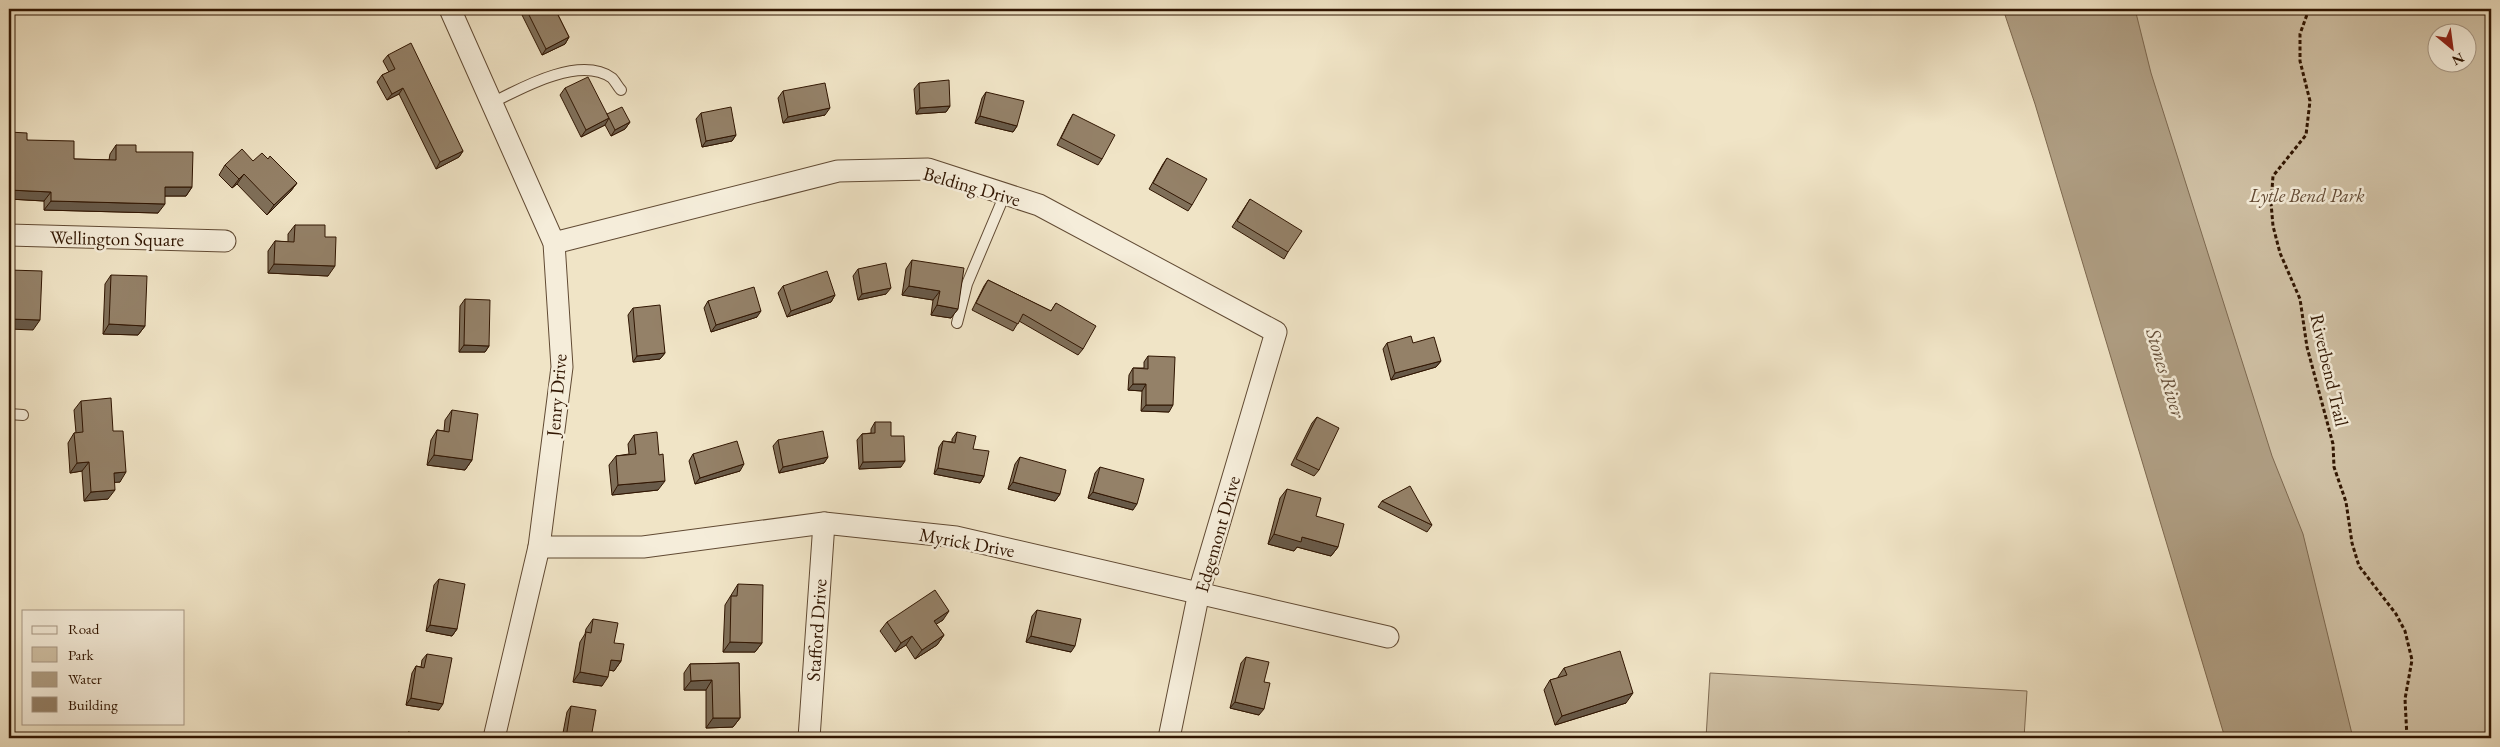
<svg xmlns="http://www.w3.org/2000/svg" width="2500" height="747" viewBox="0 0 2500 747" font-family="'EB Garamond',serif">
<rect width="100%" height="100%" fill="#f0e4c6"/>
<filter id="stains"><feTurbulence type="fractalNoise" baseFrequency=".004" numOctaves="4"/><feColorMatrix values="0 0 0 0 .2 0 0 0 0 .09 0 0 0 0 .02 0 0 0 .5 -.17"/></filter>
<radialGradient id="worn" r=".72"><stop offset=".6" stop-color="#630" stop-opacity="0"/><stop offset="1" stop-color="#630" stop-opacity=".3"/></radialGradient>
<g fill="#d0c1a5" stroke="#806c54" fill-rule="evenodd">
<path d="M 2056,9 L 2491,9 L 2491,738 L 2277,738 ZM 2438,32 L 2468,32 L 2468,62 L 2438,62 Z"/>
<polygon points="1710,673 2027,691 2024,738 1706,738"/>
</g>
<polygon fill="#af9e83" stroke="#7d684f" points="2003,9 2135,9 2151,73 2272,456 2303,534 2353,738 2225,738 2035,104"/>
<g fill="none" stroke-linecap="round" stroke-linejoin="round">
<g stroke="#614a33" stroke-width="12">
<g id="lane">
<path d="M 492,103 C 521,88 580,55 612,78 C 615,81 618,87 621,90"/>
<polyline points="957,323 967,284 1005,194"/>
<polyline points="9,414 23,415"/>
</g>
</g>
<g stroke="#614a33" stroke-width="23">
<g id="street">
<polyline points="450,9 554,243 562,367 539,547 494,738"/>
<polyline points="9,235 225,241"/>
<polyline points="554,243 838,171 928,169 1039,205 1276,332 1199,592 1169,738"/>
<polyline points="539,547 643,547 824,523 956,537 1388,637"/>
<polyline points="809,738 824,523"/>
</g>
</g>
<polyline stroke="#311602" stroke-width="3" stroke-dasharray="4 2.5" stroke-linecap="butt" points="2309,9 2300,34 2300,61 2310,101 2306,135 2273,176 2271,203 2273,226 2280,253 2300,299 2307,347 2333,444 2334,467 2346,502 2352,543 2359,566 2396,614 2405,631 2412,660 2405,699 2407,738"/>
<use href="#lane" stroke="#f5edda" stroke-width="10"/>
<use href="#street" stroke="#f5edda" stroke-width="21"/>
</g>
<g fill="#7f6f59" stroke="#311602">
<polygon points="352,9 365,9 355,14"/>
<polygon points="524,9 555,9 569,37 565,44 542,55 521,13"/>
<polygon points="388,55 463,151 459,157 436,169 399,94 387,100 377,82 382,75 389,72 383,61"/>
<polygon points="919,83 950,106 946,112 916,114 914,89"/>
<polygon points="565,88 607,114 630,122 625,129 611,136 605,125 581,137 560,95"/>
<polygon points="783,91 825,115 783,123 778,98"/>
<polygon points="986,92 1017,126 1013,132 975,123 982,98"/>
<polygon points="701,113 736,135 732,141 702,147 696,119"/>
<polygon points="1073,114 1102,159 1098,165 1057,145 1069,121"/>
<polygon points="9,132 27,140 74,159 109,160 110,154 116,145 136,152 192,187 186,196 165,196 158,213 44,210 44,201 9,199"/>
<polygon points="1167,158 1192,205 1188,211 1149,189 1163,164"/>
<polygon points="268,159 297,183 290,192 267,215 237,184 232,188 219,175 225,165"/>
<polygon points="1250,199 1288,252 1284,259 1232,227"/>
<polygon points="295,225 325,237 328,276 268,273 268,251 275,241 288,242 288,234"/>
<polygon points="912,260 958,309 951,318 931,315 933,300 902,295 906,269"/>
<polygon points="858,269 886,294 858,300 853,276"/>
<polygon points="111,275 145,326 138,335 103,334 105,284"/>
<polygon points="988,280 1051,311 1056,303 1083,349 1078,355 1019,321 1013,331 972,310 984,286"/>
<polygon points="783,286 835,295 831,302 787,317 778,293"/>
<polygon points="465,299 489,346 485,352 459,352 460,306"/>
<polygon points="708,301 757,317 711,332 704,308"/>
<polygon points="633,308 665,353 660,359 633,362 628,315"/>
<polygon points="1387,343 1413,343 1441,361 1436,367 1391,380 1383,349"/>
<polygon points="1148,356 1169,412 1141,411 1142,391 1128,390 1129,375 1133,368 1144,368 1144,362"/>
<polygon points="81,401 113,431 120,482 114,482 108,499 84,501 82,471 70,473 68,443 74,433 76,433 74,410"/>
<polygon points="452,410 472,460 465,470 427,465 431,440 437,430 444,431 445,420"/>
<polygon points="1317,417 1319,470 1314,476 1291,465 1312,423"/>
<polygon points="875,422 891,436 901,467 859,469 857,440 862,434 871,433 871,429"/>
<polygon points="957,432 973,449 984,476 980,483 934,474 939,447 943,441 952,442 952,439"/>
<polygon points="634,435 658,490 612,495 609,465 616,456 629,454 628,444"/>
<polygon points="778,440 828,457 824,463 779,473 773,446"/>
<polygon points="693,454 740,471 695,484 689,461"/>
<polygon points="1020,457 1060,494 1055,501 1008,489 1015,464"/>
<polygon points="1100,467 1133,510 1088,498 1095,473"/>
<polygon points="1287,489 1316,516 1338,547 1331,556 1297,547 1294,551 1268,544 1280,498"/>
<polygon points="1382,501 1432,525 1427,532 1378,507"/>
<polygon points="439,579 457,629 452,636 426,631 434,585"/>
<polygon points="738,584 762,643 755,652 723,652 725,605"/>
<polygon points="1037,610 1071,652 1026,642 1032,616"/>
<polygon points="593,619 614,643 621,661 614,671 609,670 602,686 573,682 580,642 585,634 586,629"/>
<polygon points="943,620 936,624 944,635 937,645 915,659 906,645 895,652 880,631 887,622"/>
<polygon points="427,654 439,710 406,705 412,673 416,666 421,667 422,660"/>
<polygon points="1246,657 1264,682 1259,715 1230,708 1241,663"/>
<polygon points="739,663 740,718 733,727 706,728 706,690 684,690 684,673 690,664"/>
<polygon points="1564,668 1626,703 1555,725 1544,690 1550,680 1558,678 1558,677"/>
<polygon points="571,706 591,738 562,738 567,712"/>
</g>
<g fill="#685a49" stroke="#311602">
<polygon points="358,9 365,9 355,14"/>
<polygon points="569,37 565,44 542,55 546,49"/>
<polygon points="403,88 399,94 387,100 392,94"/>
<polygon points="950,106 946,112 916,114 920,108"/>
<polygon points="830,108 825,115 783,123 788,117"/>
<polygon points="980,116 1017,126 1013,132 975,123"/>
<polygon points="609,118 605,125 581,137 586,130"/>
<polygon points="630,122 625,129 611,136 615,130"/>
<polygon points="736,135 732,141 702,147 706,141"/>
<polygon points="463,151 459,157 436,169 440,162"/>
<polygon points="244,174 237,184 232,188 239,179"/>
<polygon points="297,183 290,192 267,215 274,205"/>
<polygon points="165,187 192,187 186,196 158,196"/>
<polygon points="9,190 51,192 44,201 9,199"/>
<polygon points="51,201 165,204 158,213 44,210"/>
<polygon points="274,264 335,266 328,276 268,273"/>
<polygon points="909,286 940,291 933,300 902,295"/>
<polygon points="891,288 886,294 858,300 862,294"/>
<polygon points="835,295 831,302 787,317 791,311"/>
<polygon points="937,305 958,309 951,318 931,315"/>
<polygon points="761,311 757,317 711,332 716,325"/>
<polygon points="9,319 40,320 33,330 9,329"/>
<polygon points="109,324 145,326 138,335 103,334"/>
<polygon points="464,345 489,346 485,352 459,352"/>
<polygon points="665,353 660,359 633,362 637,356"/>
<polygon points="1441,361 1436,367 1391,380 1395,373"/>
<polygon points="1133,384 1146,384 1142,391 1128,390"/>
<polygon points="1146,405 1173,405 1169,412 1141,411"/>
<polygon points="434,455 472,460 465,470 427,465"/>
<polygon points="828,457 824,463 779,473 783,467"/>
<polygon points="905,461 901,467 859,469 863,462"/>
<polygon points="89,462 82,471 70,473 77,463"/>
<polygon points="744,464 740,471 695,484 700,478"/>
<polygon points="938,468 984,476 980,483 934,474"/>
<polygon points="126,472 120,482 107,483 114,473"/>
<polygon points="665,481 658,490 612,495 618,485"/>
<polygon points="1013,482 1060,494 1055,501 1008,489"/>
<polygon points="115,490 108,499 84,501 91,492"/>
<polygon points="1093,492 1137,504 1133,510 1088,498"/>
<polygon points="1274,534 1302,537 1338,547 1331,556 1297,547 1294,551 1268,544"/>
<polygon points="949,611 943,620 927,630 934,621"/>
<polygon points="430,625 457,629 452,636 426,631"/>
<polygon points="944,635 937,645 915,659 922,650"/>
<polygon points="912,636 906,645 895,652 901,643"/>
<polygon points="1031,636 1075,646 1071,652 1026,642"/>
<polygon points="730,642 762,643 755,652 723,652"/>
<polygon points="611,660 621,661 614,671 604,669"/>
<polygon points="580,672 608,677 602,686 573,682"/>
<polygon points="712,680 706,690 684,690 691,681"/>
<polygon points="1633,693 1626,703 1555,725 1562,716"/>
<polygon points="411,698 443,704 439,710 406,705"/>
<polygon points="1235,702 1264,709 1259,715 1230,708"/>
<polygon points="713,718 740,718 733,727 706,728"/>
</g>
<g fill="#948168" stroke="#311602">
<polygon points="526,9 555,9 569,37 546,49"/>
<polygon points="411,43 463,151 440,162 403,88 392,94 382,75 395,69 388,55"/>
<polygon points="588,77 609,118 586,130 565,88"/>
<polygon points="949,80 950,106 920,108 919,83"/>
<polygon points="825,83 830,108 788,117 783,91"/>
<polygon points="986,92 1024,101 1017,126 980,116"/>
<polygon points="622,107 630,122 615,130 607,114"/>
<polygon points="731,107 736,135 706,141 701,113"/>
<polygon points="1073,114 1115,135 1102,159 1061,138"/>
<polygon points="9,132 27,133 27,140 74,141 74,159 116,160 116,145 136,145 136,152 193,152 192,187 165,187 165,204 51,201 51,192 9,190"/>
<polygon points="242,149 253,161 262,153 268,159 270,156 297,183 274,205 244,174 239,179 225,165"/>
<polygon points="1167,158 1207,179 1192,205 1153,183"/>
<polygon points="1250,199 1302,231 1288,252 1237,221"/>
<polygon points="295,225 325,225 325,237 336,237 335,266 274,264 275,241 294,242"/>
<polygon points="912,260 964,268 958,309 937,305 940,291 909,286"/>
<polygon points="886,263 891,288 862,294 858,269"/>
<polygon points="9,270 42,271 40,320 9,319"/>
<polygon points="827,271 835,295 791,311 783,286"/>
<polygon points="111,275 147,276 145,326 109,324"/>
<polygon points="988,280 1051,311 1056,303 1096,326 1083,349 1023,314 1018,324 976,303"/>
<polygon points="754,287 761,311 716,325 708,301"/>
<polygon points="465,299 490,300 489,346 464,345"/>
<polygon points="660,305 665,353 637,356 633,308"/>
<polygon points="1411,336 1413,343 1434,337 1441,361 1395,373 1387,343"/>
<polygon points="1148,356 1175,357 1173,405 1146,405 1146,384 1133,384 1133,368 1148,369"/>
<polygon points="111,398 113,431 123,431 126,472 114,473 115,490 91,492 89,462 77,463 74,433 83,432 81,401"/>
<polygon points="452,410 478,414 472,460 434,455 437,430 449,432"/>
<polygon points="1317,417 1339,428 1319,470 1296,459"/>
<polygon points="875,422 891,422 891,436 904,436 905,461 863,462 862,434 875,433"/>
<polygon points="823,431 828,457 783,467 778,440"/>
<polygon points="657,432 659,455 663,454 665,481 618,485 616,456 636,454 634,435"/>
<polygon points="957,432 976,436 973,449 989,451 984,476 938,468 943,441 955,443"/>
<polygon points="737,441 744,464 700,478 693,454"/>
<polygon points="1020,457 1066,470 1060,494 1013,482"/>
<polygon points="1100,467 1144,479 1137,504 1093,492"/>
<polygon points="1410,486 1432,525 1382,501"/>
<polygon points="1287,489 1321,498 1316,516 1344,524 1338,547 1302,537 1301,542 1274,534"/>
<polygon points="439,579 465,584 457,629 430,625"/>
<polygon points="738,584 763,585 762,643 730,642 731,596 737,596"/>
<polygon points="935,590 949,611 934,621 944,635 922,650 912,636 901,643 887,622"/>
<polygon points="1037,610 1081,619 1075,646 1031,636"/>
<polygon points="593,619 618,623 614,643 624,644 621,661 611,660 608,677 580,672 586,632 591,633"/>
<polygon points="1620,651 1633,693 1562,716 1550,680 1567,675 1564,668"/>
<polygon points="427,654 452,658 443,704 411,698 416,666 424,668"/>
<polygon points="1246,657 1269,662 1264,682 1270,683 1264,709 1235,702"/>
<polygon points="739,663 740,718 713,718 712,680 691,681 690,664"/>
<polygon points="571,706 596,710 591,738 566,738"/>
<polygon points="408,732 437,737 436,738 407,738"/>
</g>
<g text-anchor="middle" stroke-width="5" stroke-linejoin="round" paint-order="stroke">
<g font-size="19" fill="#311602" stroke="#f5edda">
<text transform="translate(972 186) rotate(16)" y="7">Belding Drive</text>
<text transform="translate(117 238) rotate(1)" y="7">Wellington Square</text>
<text transform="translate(2330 370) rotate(77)" y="7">Riverbend Trail</text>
<text transform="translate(556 395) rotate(-85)" y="7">Jenry Drive</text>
<text transform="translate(1217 534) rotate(-74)" y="7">Edgemont Drive</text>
<text transform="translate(967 542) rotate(10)" y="7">Myrick Drive</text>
<text transform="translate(816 630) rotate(-86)" y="7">Stafford Drive</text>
</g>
<g font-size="19" font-style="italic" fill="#614933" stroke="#f5edda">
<text x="2307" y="202">Lytle Bend Park</text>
</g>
<g font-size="20" font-style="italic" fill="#634c36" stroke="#f5edda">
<text transform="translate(2166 373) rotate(73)" y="7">Stones River</text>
</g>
</g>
<rect width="2500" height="747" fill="none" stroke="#f0e4c6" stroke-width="30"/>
<rect x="10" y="10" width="2480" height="727" fill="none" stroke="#311602" stroke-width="2.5"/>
<rect x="15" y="15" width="2470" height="717" fill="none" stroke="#311602"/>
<rect x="22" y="610" width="162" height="115" fill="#f5edda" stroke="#a79784"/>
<rect x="32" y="626" width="25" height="8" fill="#f5edda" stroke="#a79784"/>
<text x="68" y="634" font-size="15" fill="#311602">Road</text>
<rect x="32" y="647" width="25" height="15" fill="#d0c1a5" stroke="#a79784"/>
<text x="68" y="660" font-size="15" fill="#311602">Park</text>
<rect x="32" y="672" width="25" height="15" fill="#af9e83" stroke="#a79784"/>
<text x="68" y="684" font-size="15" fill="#311602">Water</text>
<rect x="32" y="697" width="25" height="15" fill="#948168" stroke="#a79784"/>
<text x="68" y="710" font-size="15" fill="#311602">Building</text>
<g transform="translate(2452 48) rotate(151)"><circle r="24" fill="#f5edda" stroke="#a79784"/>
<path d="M0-4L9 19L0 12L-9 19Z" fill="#8f2418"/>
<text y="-8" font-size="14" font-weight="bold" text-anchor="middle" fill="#311602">N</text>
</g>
<rect width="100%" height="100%" filter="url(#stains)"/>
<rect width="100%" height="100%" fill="url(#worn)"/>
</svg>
